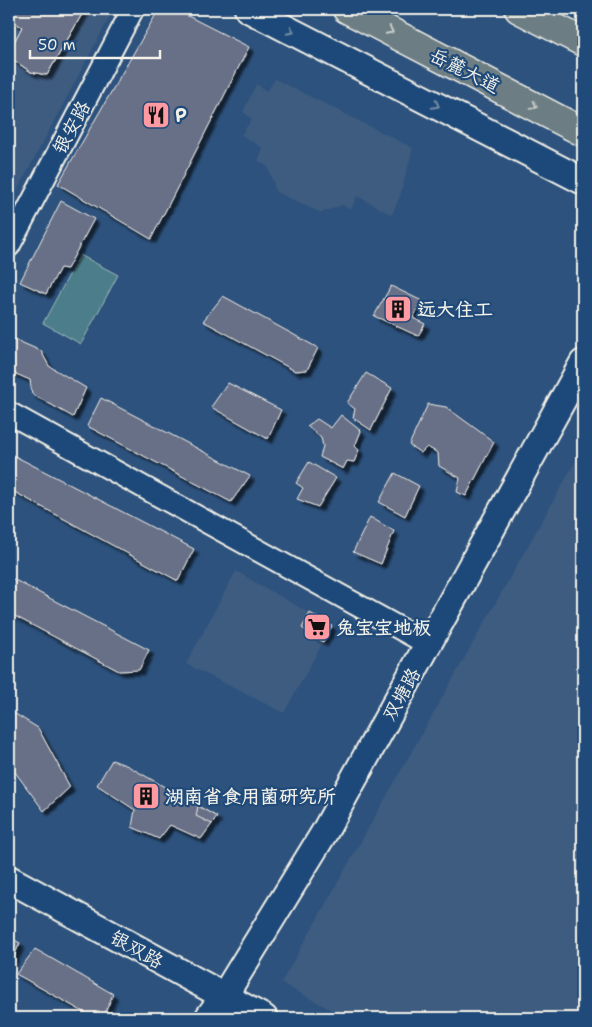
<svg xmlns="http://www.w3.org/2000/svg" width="592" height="1027" viewBox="0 0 592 1027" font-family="'Shantell Sans','LXGW WenKai TC',sans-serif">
<defs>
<filter id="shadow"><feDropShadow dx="4.5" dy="4.5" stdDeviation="1" flood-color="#0009"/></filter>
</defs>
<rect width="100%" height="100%" fill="#2d527d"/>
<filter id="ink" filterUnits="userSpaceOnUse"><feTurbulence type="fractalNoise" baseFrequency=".02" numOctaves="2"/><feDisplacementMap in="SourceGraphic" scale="10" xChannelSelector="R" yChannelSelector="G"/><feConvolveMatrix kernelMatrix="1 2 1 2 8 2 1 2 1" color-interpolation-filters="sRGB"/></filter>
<g filter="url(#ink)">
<g fill="#3e5b80">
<polygon points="9,9 114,9 9,206"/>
<polygon points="275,79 413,148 400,196 392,215 357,196 351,210 342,205 321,213 276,192 268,167 258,161 263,148 241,135 252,119 243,112 256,84 267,91"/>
<polygon points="583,448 583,1018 346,1018 281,983"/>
<polygon points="236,571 332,626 284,713 186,664"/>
</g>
<polygon fill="#4b7e8a" stroke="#a0b8b9" points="80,255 118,275 81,344 43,323"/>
<g fill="#677088" stroke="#f4f1e8" filter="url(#shadow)">
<polygon points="9,9 85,9 47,75 31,72 9,57 9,52 22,27 9,19"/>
<polygon points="9,9 85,9 47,75 31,72 9,57 9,52 22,27 9,19"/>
<polygon points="159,9 174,9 249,47 151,239 58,184"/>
<polygon points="61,201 94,219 67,269 60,268 46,294 20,282"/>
<polygon points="391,286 422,301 413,318 425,324 418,336 374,316"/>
<polygon points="223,296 318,348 307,370 295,371 203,321"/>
<polygon points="9,337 41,351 49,366 86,388 73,417 32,394 30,380 9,371"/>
<polygon points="366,373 392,388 371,430 353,418 355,409 347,403"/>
<polygon points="228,383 281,410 268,439 211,407"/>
<polygon points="101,398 250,476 231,502 87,426"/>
<polygon points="428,404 446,407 494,442 466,496 457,492 460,478 439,466 438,453 427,447 421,453 409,445"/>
<polygon points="341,415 361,431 355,446 359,450 354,462 347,461 343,469 320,457 323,446 321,438 307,426 317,419 331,428"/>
<polygon points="9,453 194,549 178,581 9,489"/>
<polygon points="309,462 336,478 318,507 297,499 303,488 296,483"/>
<polygon points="395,473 419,486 405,516 379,502"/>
<polygon points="370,517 394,531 381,564 353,552"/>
<polygon points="9,577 149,650 139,670 119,671 9,613"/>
<polygon points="310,613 332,626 323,642 302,628"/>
<polygon points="9,710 38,728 70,787 44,811 9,764"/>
<polygon points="112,760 128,766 217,817 201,839 170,825 159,839 132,827 135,810 97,785"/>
<polygon points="198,806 217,817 212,824 196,816"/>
<polygon points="9,937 20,943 9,967"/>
<polygon points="35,949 113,994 103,1018 94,1018 16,974"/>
</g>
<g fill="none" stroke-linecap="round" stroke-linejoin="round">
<g stroke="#f4f1e8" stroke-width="25">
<g id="minor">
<polyline points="9,246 133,9"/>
<polyline points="9,413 428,644"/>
</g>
</g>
<g stroke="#f4f1e8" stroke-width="30">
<g id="tertiary">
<polyline points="248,9 583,181"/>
<polyline points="9,879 264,1018"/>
<polyline points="208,1018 224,996 324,833 583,363"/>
</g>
</g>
<g stroke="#f4f1e8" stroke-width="31">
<g id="trunk">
<polyline points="347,9 583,132"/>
<polyline points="519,9 583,42"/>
</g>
</g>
<use href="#minor" stroke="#1f4a7a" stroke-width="21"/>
<use href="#tertiary" stroke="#1f4a7a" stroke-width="26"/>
<use href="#trunk" stroke="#6c7e84" stroke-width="28"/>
</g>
<defs><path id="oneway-chevron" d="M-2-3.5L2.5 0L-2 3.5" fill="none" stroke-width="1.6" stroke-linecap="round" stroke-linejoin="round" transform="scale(1.25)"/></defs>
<g stroke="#748da6">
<use href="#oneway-chevron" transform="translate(291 31) rotate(27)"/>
<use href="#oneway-chevron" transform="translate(436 105) rotate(27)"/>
</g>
<g stroke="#cbceca">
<use href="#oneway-chevron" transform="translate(390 31) rotate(27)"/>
<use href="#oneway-chevron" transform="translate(534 106) rotate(27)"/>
</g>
</g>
<defs>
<g id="restaurant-square" transform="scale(1.4375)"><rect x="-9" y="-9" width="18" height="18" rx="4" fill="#ff9aa2" stroke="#1f4a7a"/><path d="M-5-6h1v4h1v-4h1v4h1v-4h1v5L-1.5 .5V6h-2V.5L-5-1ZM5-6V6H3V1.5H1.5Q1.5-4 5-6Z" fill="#111"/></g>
<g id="building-square" transform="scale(1.4375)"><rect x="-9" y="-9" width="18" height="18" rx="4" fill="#ff9aa2" stroke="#1f4a7a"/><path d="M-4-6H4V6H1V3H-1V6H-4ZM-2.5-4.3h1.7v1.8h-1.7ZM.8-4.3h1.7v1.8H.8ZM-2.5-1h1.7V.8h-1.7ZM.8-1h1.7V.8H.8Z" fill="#111"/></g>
<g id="supermarket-square" transform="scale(1.4375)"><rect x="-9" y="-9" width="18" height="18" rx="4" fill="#ff9aa2" stroke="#1f4a7a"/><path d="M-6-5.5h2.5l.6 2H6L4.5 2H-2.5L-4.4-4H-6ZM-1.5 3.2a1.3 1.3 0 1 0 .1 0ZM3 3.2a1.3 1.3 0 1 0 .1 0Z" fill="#111"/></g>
</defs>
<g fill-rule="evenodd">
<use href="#restaurant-square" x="156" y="115"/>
<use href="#building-square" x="398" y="309"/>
<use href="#supermarket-square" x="317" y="627"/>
<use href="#building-square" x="146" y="796"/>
</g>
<g text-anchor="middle" stroke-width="4.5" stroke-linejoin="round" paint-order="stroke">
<g font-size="19" fill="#f4f1e8" stroke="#1f4a7a">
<text transform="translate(465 70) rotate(27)" y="7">岳麓大道</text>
<text transform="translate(71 127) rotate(-62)" y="7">银安路</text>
<text transform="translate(401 694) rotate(-61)" y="7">双塘路</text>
<text transform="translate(137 949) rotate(29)" y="7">银双路</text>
</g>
<g font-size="19" font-weight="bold" fill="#f4f1e8" stroke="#1f4a7a" text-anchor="start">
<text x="175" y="122">P</text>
<text x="417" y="316">远大住工</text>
<text x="336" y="634">兔宝宝地板</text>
<text x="165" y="803">湖南省食用菌研究所</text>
</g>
</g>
<rect width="592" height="1027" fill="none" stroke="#1f4a7a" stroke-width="30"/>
<rect x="15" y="15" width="562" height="997" fill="none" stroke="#f4f1e8" stroke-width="2" filter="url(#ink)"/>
<path d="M30 50v8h130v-8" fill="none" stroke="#f4f1e8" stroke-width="2.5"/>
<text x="38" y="50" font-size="15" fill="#f4f1e8" stroke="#1f4a7a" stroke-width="4" paint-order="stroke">50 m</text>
</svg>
